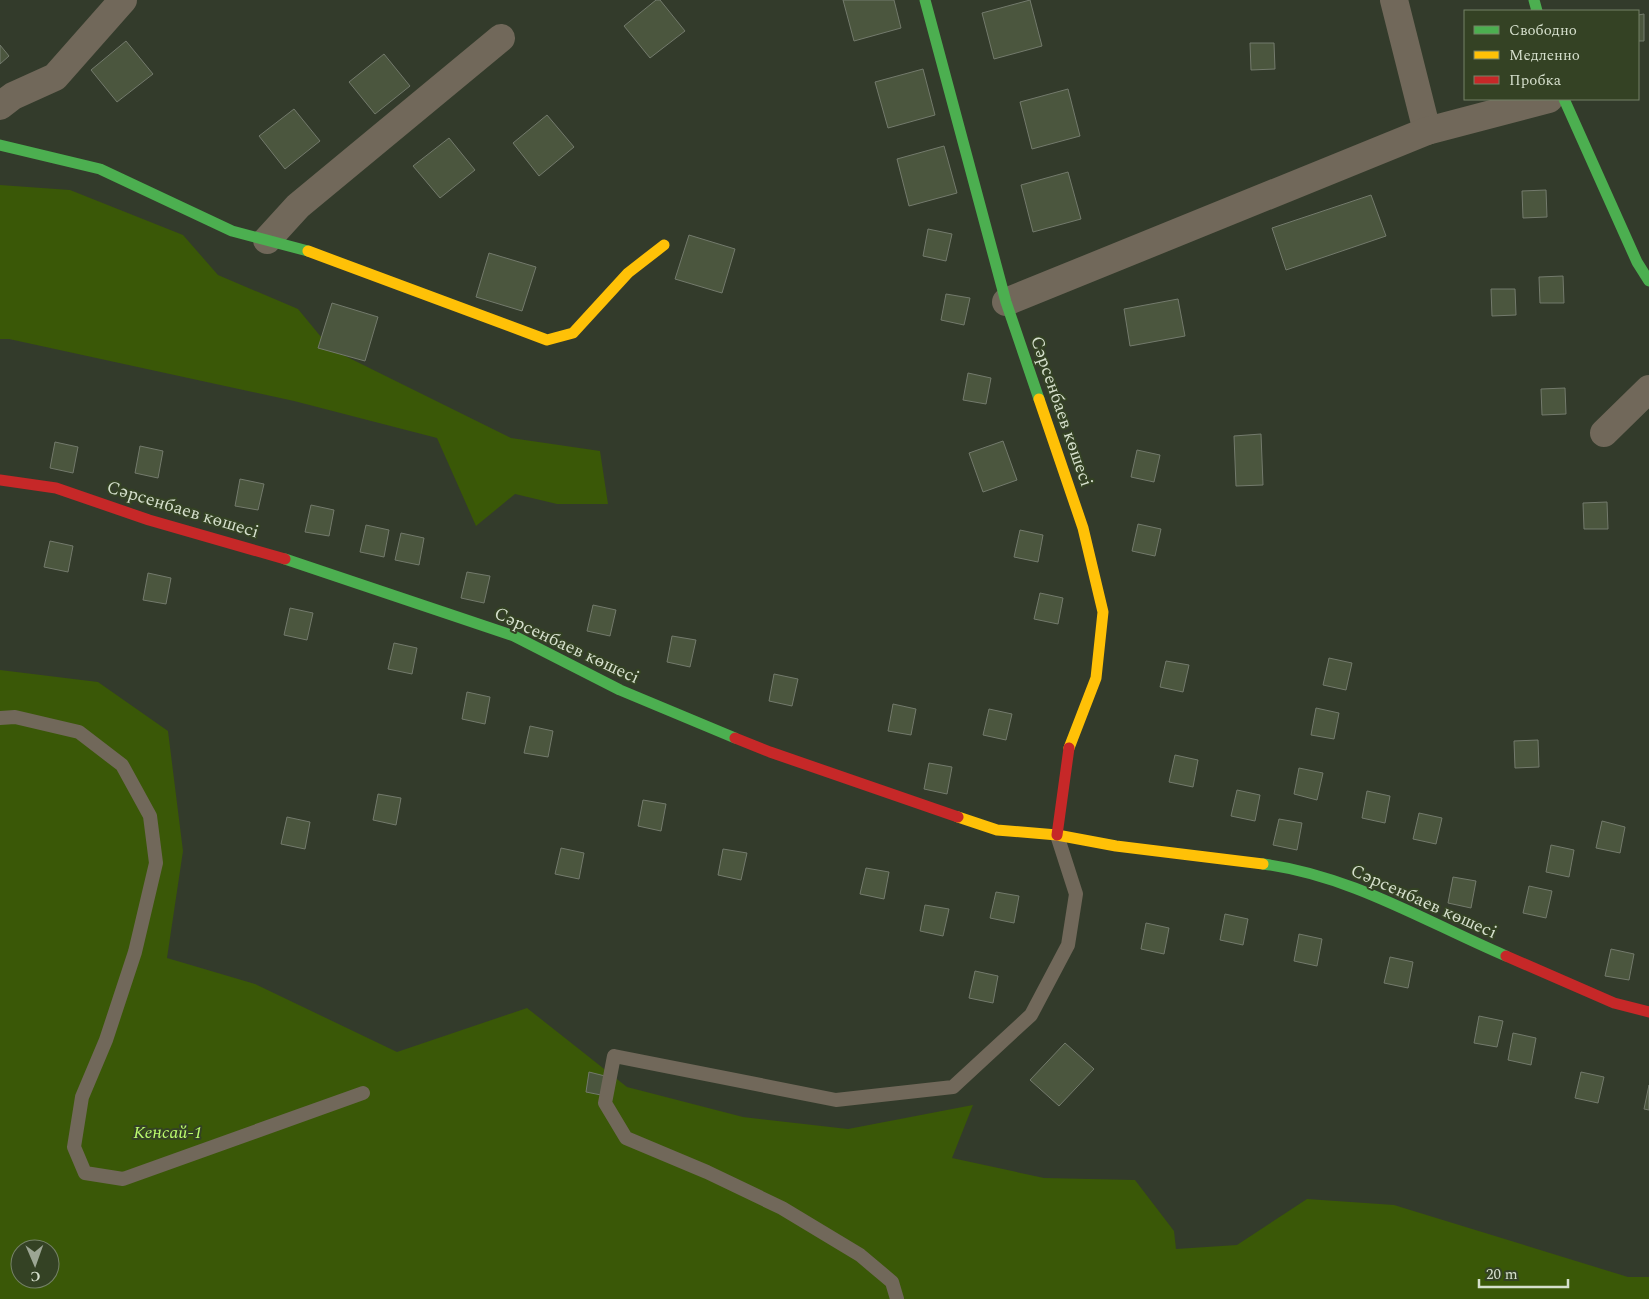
<svg xmlns="http://www.w3.org/2000/svg" width="1649" height="1299" viewBox="0 0 1649 1299" font-family="Spectral,serif">
<rect width="100%" height="100%" fill="#333b2b"/>
<g fill="#3a5807" fill-rule="evenodd">
<polygon points="0,185 70,190 183,235 218,275 298,309 331,349 511,438 600,451 608,504 557,504 515,494 476,526 437,438 294,401 9,339 0,339"/>
<path d="M 0,670 L 98,682 L 168,731 L 183,851 L 167,958 L 255,984 L 397,1052 L 527,1008 L 627,1087 L 743,1117 L 848,1129 L 973,1105 L 952,1158 L 1044,1178 L 1135,1180 L 1174,1231 L 1176,1249 L 1237,1245 L 1307,1199 L 1394,1205 L 1628,1277 L 1649,1277 L 1649,1299 L 0,1299 ZM 20,1249 L 50,1249 L 50,1279 L 20,1279 Z"/>
</g>
<g fill="#4b563e" stroke="#737a6c">
<polygon points="656,0 660,0 685,31 650,58 624,26"/>
<polygon points="843,0 894,0 901,28 854,41"/>
<polygon points="1030,0 1042,46 994,59 982,13"/>
<polygon points="1644,14 1644,41 1638,41 1638,15"/>
<polygon points="126,41 153,74 117,102 91,70"/>
<polygon points="1250,43 1274,43 1275,69 1251,70"/>
<polygon points="0,45 9,56 0,64"/>
<polygon points="384,54 410,86 375,114 349,82"/>
<polygon points="923,69 935,115 888,128 875,82"/>
<polygon points="1068,89 1080,136 1032,149 1020,102"/>
<polygon points="294,109 320,141 285,169 259,136"/>
<polygon points="547,115 574,147 539,176 513,143"/>
<polygon points="449,138 475,170 440,198 413,166"/>
<polygon points="944,146 957,193 909,206 897,159"/>
<polygon points="1068,172 1081,219 1033,232 1021,185"/>
<polygon points="1546,190 1547,217 1523,218 1522,191"/>
<polygon points="1371,195 1386,236 1286,270 1272,228"/>
<polygon points="928,229 952,234 946,261 923,256"/>
<polygon points="689,235 735,249 722,293 675,279"/>
<polygon points="489,253 536,267 522,311 476,297"/>
<polygon points="1563,276 1564,303 1540,303 1539,277"/>
<polygon points="1491,289 1515,289 1516,315 1492,316"/>
<polygon points="946,294 970,298 964,325 941,320"/>
<polygon points="1178,299 1185,336 1130,346 1124,309"/>
<polygon points="332,303 378,317 365,361 318,348"/>
<polygon points="968,373 991,378 986,404 963,400"/>
<polygon points="1565,388 1566,414 1542,415 1541,389"/>
<polygon points="1261,434 1263,485 1236,486 1234,436"/>
<polygon points="1003,441 1017,480 983,492 969,453"/>
<polygon points="55,442 78,447 73,473 50,468"/>
<polygon points="140,446 163,451 158,478 135,473"/>
<polygon points="1137,450 1160,455 1154,482 1131,477"/>
<polygon points="240,479 264,484 258,510 235,506"/>
<polygon points="1607,502 1608,529 1584,529 1583,503"/>
<polygon points="311,505 334,510 329,536 305,532"/>
<polygon points="1138,524 1161,529 1155,556 1132,551"/>
<polygon points="366,525 389,530 384,557 360,552"/>
<polygon points="1020,530 1043,535 1038,562 1014,557"/>
<polygon points="401,533 424,538 419,565 395,560"/>
<polygon points="50,541 73,546 68,572 44,567"/>
<polygon points="467,572 490,576 484,603 461,598"/>
<polygon points="148,573 171,578 166,604 143,600"/>
<polygon points="1040,593 1063,598 1058,624 1034,619"/>
<polygon points="593,605 616,610 610,636 587,631"/>
<polygon points="290,608 313,613 307,640 284,635"/>
<polygon points="672,636 696,640 690,667 667,662"/>
<polygon points="394,643 417,648 412,674 388,669"/>
<polygon points="1329,658 1352,663 1346,690 1323,685"/>
<polygon points="1166,661 1189,665 1183,692 1160,687"/>
<polygon points="774,674 798,679 792,706 769,701"/>
<polygon points="467,692 490,697 485,724 462,719"/>
<polygon points="893,704 916,709 911,735 888,731"/>
<polygon points="1316,708 1339,713 1334,739 1311,735"/>
<polygon points="989,709 1012,714 1006,740 983,735"/>
<polygon points="530,726 553,731 548,757 524,753"/>
<polygon points="1538,740 1539,767 1515,768 1514,741"/>
<polygon points="1175,755 1198,760 1193,787 1169,782"/>
<polygon points="929,763 952,767 947,794 924,789"/>
<polygon points="1299,768 1323,773 1317,800 1294,794"/>
<polygon points="1237,790 1260,795 1255,821 1231,816"/>
<polygon points="1367,791 1390,796 1385,823 1362,818"/>
<polygon points="378,794 401,798 396,825 373,820"/>
<polygon points="643,800 666,804 661,831 638,826"/>
<polygon points="1419,813 1442,818 1436,844 1413,839"/>
<polygon points="287,817 310,822 305,849 281,844"/>
<polygon points="1279,819 1302,823 1297,850 1273,845"/>
<polygon points="1602,821 1625,827 1620,853 1596,848"/>
<polygon points="1551,845 1574,850 1569,877 1546,872"/>
<polygon points="561,848 584,853 579,879 555,874"/>
<polygon points="723,849 747,853 741,880 718,875"/>
<polygon points="866,868 889,872 884,899 860,894"/>
<polygon points="1453,877 1476,881 1471,908 1448,903"/>
<polygon points="1529,886 1552,891 1546,918 1523,913"/>
<polygon points="996,892 1019,896 1014,923 990,918"/>
<polygon points="925,905 949,909 943,936 920,931"/>
<polygon points="1225,914 1248,919 1243,945 1220,940"/>
<polygon points="1146,923 1169,928 1164,954 1141,949"/>
<polygon points="1299,934 1322,939 1317,966 1294,961"/>
<polygon points="1611,949 1634,954 1629,980 1605,976"/>
<polygon points="1390,957 1413,962 1408,988 1384,983"/>
<polygon points="975,971 998,976 993,1003 969,998"/>
<polygon points="1479,1016 1503,1021 1497,1047 1474,1043"/>
<polygon points="1513,1033 1536,1038 1531,1065 1508,1060"/>
<polygon points="1065,1043 1094,1069 1059,1106 1030,1080"/>
<polygon points="589,1072 605,1076 601,1095 586,1092"/>
<polygon points="1581,1072 1604,1077 1598,1103 1575,1098"/>
<polygon points="1649,1085 1649,1110 1644,1109"/>
</g>
<g fill="none" stroke-linecap="round" stroke-linejoin="round">
<g stroke="#71685a" stroke-width="14">
<polyline points="0,718 15,717 79,732 122,765 150,816 156,863 135,952 106,1040 82,1097 74,1147 85,1173 123,1179 363,1093"/>
<polyline points="897,1299 892,1282 860,1255 782,1208 707,1172 626,1138 605,1103 614,1056 836,1100 953,1087 1031,1015 1068,945 1076,894 1057,835"/>
</g>
<g stroke="#71685a" stroke-width="28">
<polyline points="1394,0 1427,131"/>
<polyline points="0,106 13,96 55,77 123,0"/>
<polyline points="267,240 298,206 501,38"/>
<polyline points="1006,302 1427,131 1549,99"/>
<polyline points="1604,433 1649,389"/>
</g>
<g stroke="#4caf50" stroke-width="11">
<polyline points="925,0 1006,302 1039,399"/>
<polyline points="1534,0 1537,11"/>
<polyline points="1564,99 1637,262 1649,281"/>
<polyline points="0,145 100,169 232,231 308,251"/>
<polyline points="285,559 514,636 620,690 735,738"/>
<path d="M 1263,864 C 1350,875 1426,922 1506,956"/>
</g>
<g stroke="#ffc107" stroke-width="11">
<polyline points="308,251 547,340 573,333 628,273 664,245"/>
<polyline points="1039,399 1083,528 1103,612 1096,678 1069,748"/>
<polyline points="958,817 997,830 1057,835 1116,846 1263,864"/>
</g>
<g stroke="#c62828" stroke-width="11">
<polyline points="0,480 56,488 149,520 285,559"/>
<polyline points="735,738 770,752 958,817"/>
<polyline points="1057,835 1069,748"/>
<polyline points="1506,956 1614,1003 1649,1012"/>
</g>
</g>
<g text-anchor="middle" stroke-width="4" stroke-linejoin="round" paint-order="stroke">
<g font-size="18" fill="#d5dfcc" stroke="#344224">
<text transform="translate(1062 411) rotate(71)" y="6">Сәрсенбаев көшесі</text>
<text transform="translate(183 509) rotate(17)" y="6">Сәрсенбаев көшесі</text>
<text transform="translate(567 645) rotate(25)" y="6">Сәрсенбаев көшесі</text>
<text transform="translate(1424 901) rotate(24)" y="6">Сәрсенбаев көшесі</text>
</g>
<g font-size="18" font-style="italic" fill="#bbfb6e" stroke="#344224">
<text x="168" y="1138">Кенсай-1</text>
</g>
</g>
<rect x="1464" y="10" width="175" height="90" fill="#344224" stroke="#748167"/>
<rect x="1474" y="26" width="25" height="8" fill="#4caf50" stroke="#748167"/>
<text x="1509" y="35" font-size="15" fill="#d5dfcc">Свободно</text>
<rect x="1474" y="51" width="25" height="8" fill="#ffc107" stroke="#748167"/>
<text x="1509" y="60" font-size="15" fill="#d5dfcc">Медленно</text>
<rect x="1474" y="76" width="25" height="8" fill="#c62828" stroke="#748167"/>
<text x="1509" y="85" font-size="15" fill="#d5dfcc">Пробка</text>
<g transform="translate(35 1264) rotate(178)"><circle r="24" fill="#344224" stroke="#748167"/>
<path d="M0-4L9 19L0 12L-9 19Z" fill="#9ca694"/>
<text y="-8" font-size="14" font-weight="bold" text-anchor="middle" fill="#d5dfcc">С</text>
</g>
<path d="M1479 1279v8h89v-8" fill="none" stroke="#d5dfcc" stroke-width="2.5"/>
<text x="1486" y="1279" font-size="15" fill="#d5dfcc" stroke="#344224" stroke-width="4" paint-order="stroke">20 m</text>
</svg>
